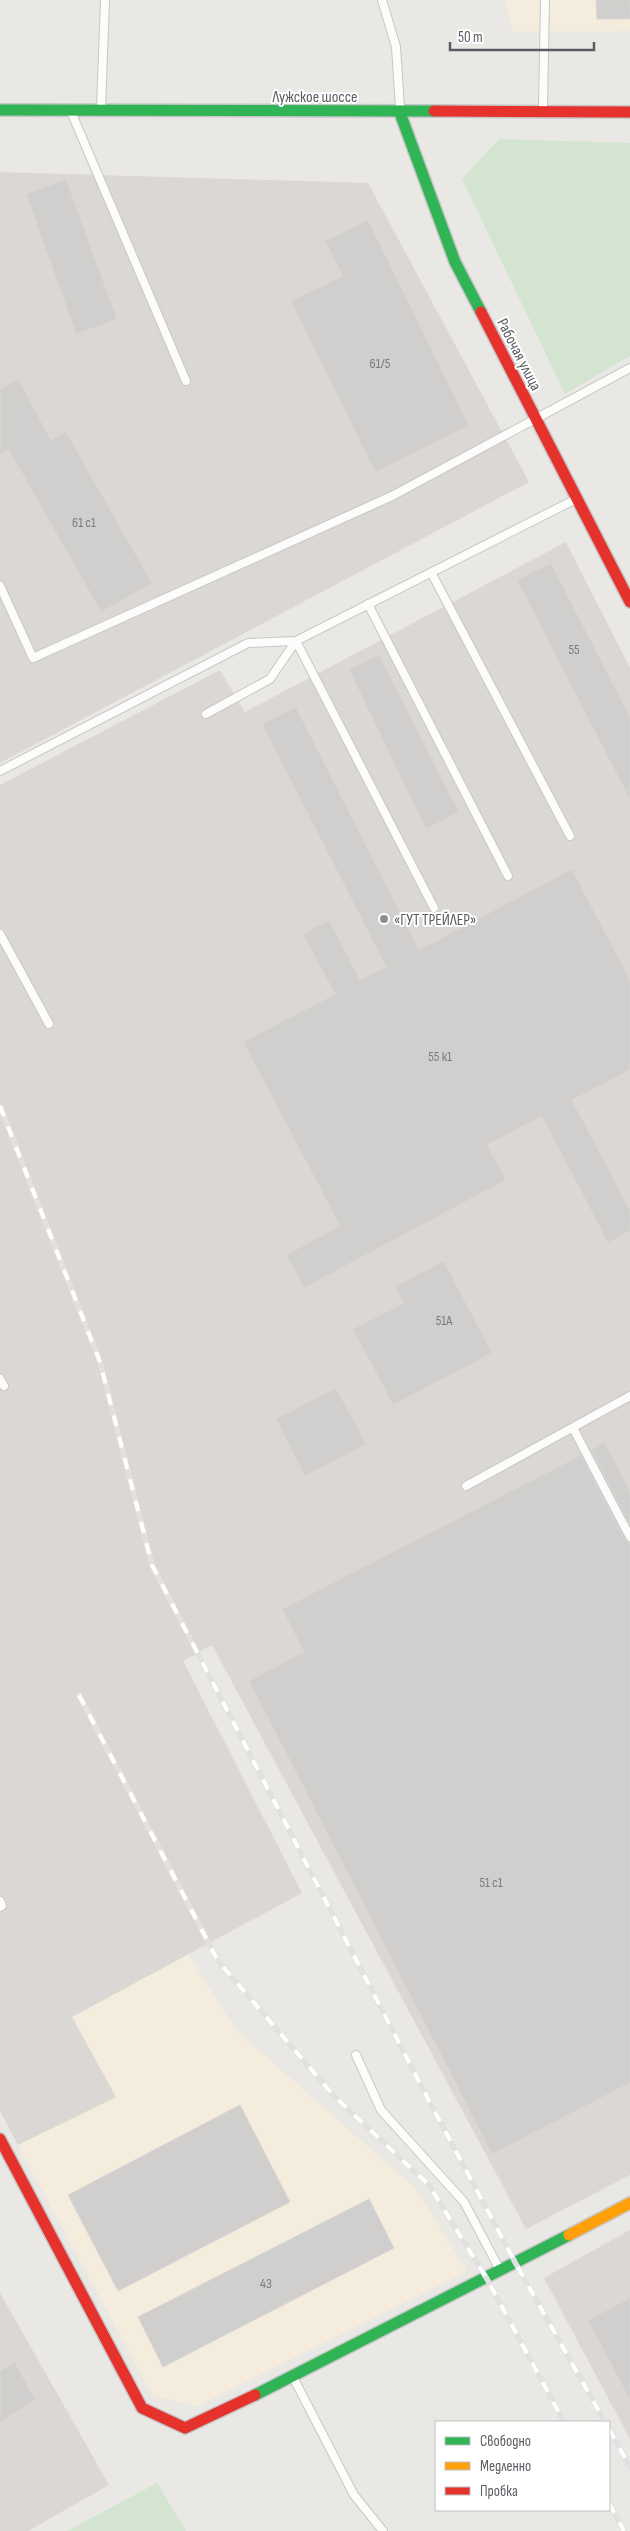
<svg xmlns="http://www.w3.org/2000/svg" width="630" height="2531" viewBox="0 0 630 2531" font-family="'Sofia Sans Condensed',sans-serif">
<rect width="100%" height="100%" fill="#eae8e4"/>
<g fill="#f4eddd">
<polygon points="504,0 630,0 630,31 513,32"/>
<polygon points="188,1954 237,2031 416,2189 467,2271 197,2406 153,2396 18,2145 116,2097 72,2017"/>
</g>
<g fill="#dad7d4">
<polygon points="0,172 368,183 529,482 0,763"/>
<polygon points="566,542 630,668 630,2175 526,2229 212,1645 183,1661 302,1893 72,2017 116,2097 18,2145 0,2111 0,785 220,670 245,712"/>
<polygon points="630,2230 630,2439 544,2278"/>
<polygon points="0,2293 109,2485 28,2531 0,2531"/>
</g>
<g fill="#d3e5d0">
<polygon points="499,139 630,143 630,356 565,394 462,179"/>
<polygon points="157,2483 186,2531 67,2531"/>
</g>
<g fill="#d1cfcd" stroke="#d9d7d4">
<polygon points="596,0 630,0 630,19 597,19"/>
<polygon points="66,179 117,319 76,334 26,194"/>
<polygon points="368,220 469,425 375,472 291,301 343,276 325,241"/>
<polygon points="18,379 51,440 66,432 152,583 101,612 9,450 0,455 0,389"/>
<polygon points="551,563 630,717 630,800 517,580"/>
<polygon points="379,655 459,812 426,829 349,670"/>
<polygon points="296,707 419,950 572,869 630,980 630,1070 572,1100 630,1210 630,1231 608,1243 542,1116 487,1145 506,1180 304,1288 286,1255 340,1226 243,1042 335,994 303,934 329,920 360,980 386,967 262,724"/>
<polygon points="444,1261 492,1353 393,1405 353,1329 404,1303 395,1286"/>
<polygon points="336,1388 366,1444 305,1476 276,1419"/>
<polygon points="605,1443 630,1491 630,1525 591,1450"/>
<polygon points="581,1455 625,1540 630,1543 630,2083 492,2154 249,1681 304,1652 282,1609"/>
<polygon points="240,2105 290,2202 118,2291 68,2195"/>
<polygon points="369,2199 394,2248 163,2367 138,2317"/>
<polygon points="630,2298 630,2400 588,2320"/>
<polygon points="15,2362 35,2400 0,2422 0,2371"/>
</g>
<g fill="none" stroke-linecap="round" stroke-linejoin="round">
<g stroke="#c6c7c6" stroke-width="10">
<g id="lane">
<polyline points="382,0 396,47 400,108"/>
<polyline points="101,108 105,0"/>
<polyline points="543,108 545,0"/>
<polyline points="72,114 186,381"/>
<polyline points="432,574 570,836"/>
<polyline points="0,586 33,658 392,496 630,368"/>
<polyline points="368,604 508,876"/>
<polyline points="206,714 270,679 296,641 434,908"/>
<polyline points="0,771 248,643 296,641 574,500"/>
<polyline points="0,934 49,1024"/>
<polyline points="0,1379 4,1386"/>
<polyline points="573,1428 630,1537"/>
<polyline points="466,1486 630,1396"/>
<polyline points="0,1901 2,1906 0,1907"/>
<polyline points="356,2055 381,2110 464,2202 500,2270"/>
<polyline points="294,2379 354,2495 383,2531"/>
</g>
</g>
<g stroke="#c6c6c6" stroke-width="14">
<g id="fast">
<polyline points="0,110 434,111"/>
<polyline points="400,113 455,262 481,312"/>
<polyline points="255,2395 569,2235"/>
</g>
</g>
<g stroke="#c6c6c6" stroke-width="14">
<polyline id="slow" points="569,2235 630,2203"/>
</g>
<g stroke="#c6c6c6" stroke-width="14">
<g id="jam">
<polyline points="434,111 630,112"/>
<polyline points="481,312 630,602"/>
<polyline points="0,2139 142,2408 185,2428 255,2395"/>
</g>
</g>
<use href="#lane" stroke="#fcfcfb" stroke-width="8"/>
<use href="#fast" stroke="#30b455" stroke-width="11"/>
<use href="#slow" stroke="#ff9f0a" stroke-width="11"/>
<use href="#jam" stroke="#e5322d" stroke-width="11"/>
<g stroke="#e1e1e1" stroke-width="5.5">
<g id="rail">
<polyline points="0,1106 100,1362 152,1565 426,2095 516,2264 605,2422"/>
<polyline points="79,1695 218,1961 335,2097 429,2185 487,2279 564,2422"/>
<polyline points="609,2429 630,2467"/>
<polyline points="609,2503 624,2531"/>
</g>
</g>
<use href="#rail" stroke="#fff" stroke-width="4" stroke-dasharray="11" stroke-linecap="butt"/>
</g>
<circle fill="#8c8e90" stroke="#fff" stroke-width="2" cx="384" cy="919" r="5"/>
<g text-anchor="middle" stroke-width="4" stroke-linejoin="round" paint-order="stroke">
<g font-size="14" fill="#797c7e">
<text x="380" y="368">61/5</text>
<text x="84" y="527">61 с1</text>
<text x="574" y="654">55</text>
<text x="440" y="1061">55 к1</text>
<text x="444" y="1325">51А</text>
<text x="491" y="1887">51 с1</text>
<text x="266" y="2288">43</text>
</g>
<g font-size="16" fill="#5a5e62" stroke="#fff">
<text x="315" y="102">Лужское шоссе</text>
<text transform="translate(520 354) rotate(63)" y="6">Рабочая улица</text>
</g>
<g font-size="16" fill="#5a5e62" stroke="#fff" text-anchor="start">
<text x="394" y="925">«ГУТ ТРЕЙЛЕР»</text>
</g>
</g>
<rect x="435" y="2421" width="175" height="90" fill="#ffffff" stroke="#bdbfc0"/>
<rect x="445" y="2437" width="25" height="8" fill="#30b455" stroke="#bdbfc0"/>
<text x="480" y="2446" font-size="15" fill="#5a5e62">Свободно</text>
<rect x="445" y="2462" width="25" height="8" fill="#ff9f0a" stroke="#bdbfc0"/>
<text x="480" y="2471" font-size="15" fill="#5a5e62">Медленно</text>
<rect x="445" y="2487" width="25" height="8" fill="#e5322d" stroke="#bdbfc0"/>
<text x="480" y="2496" font-size="15" fill="#5a5e62">Пробка</text>
<path d="M450 42v8h144v-8" fill="none" stroke="#5a5e62" stroke-width="2.5"/>
<text x="458" y="42" font-size="15" fill="#5a5e62" stroke="#ffffff" stroke-width="4" paint-order="stroke">50 m</text>
</svg>
